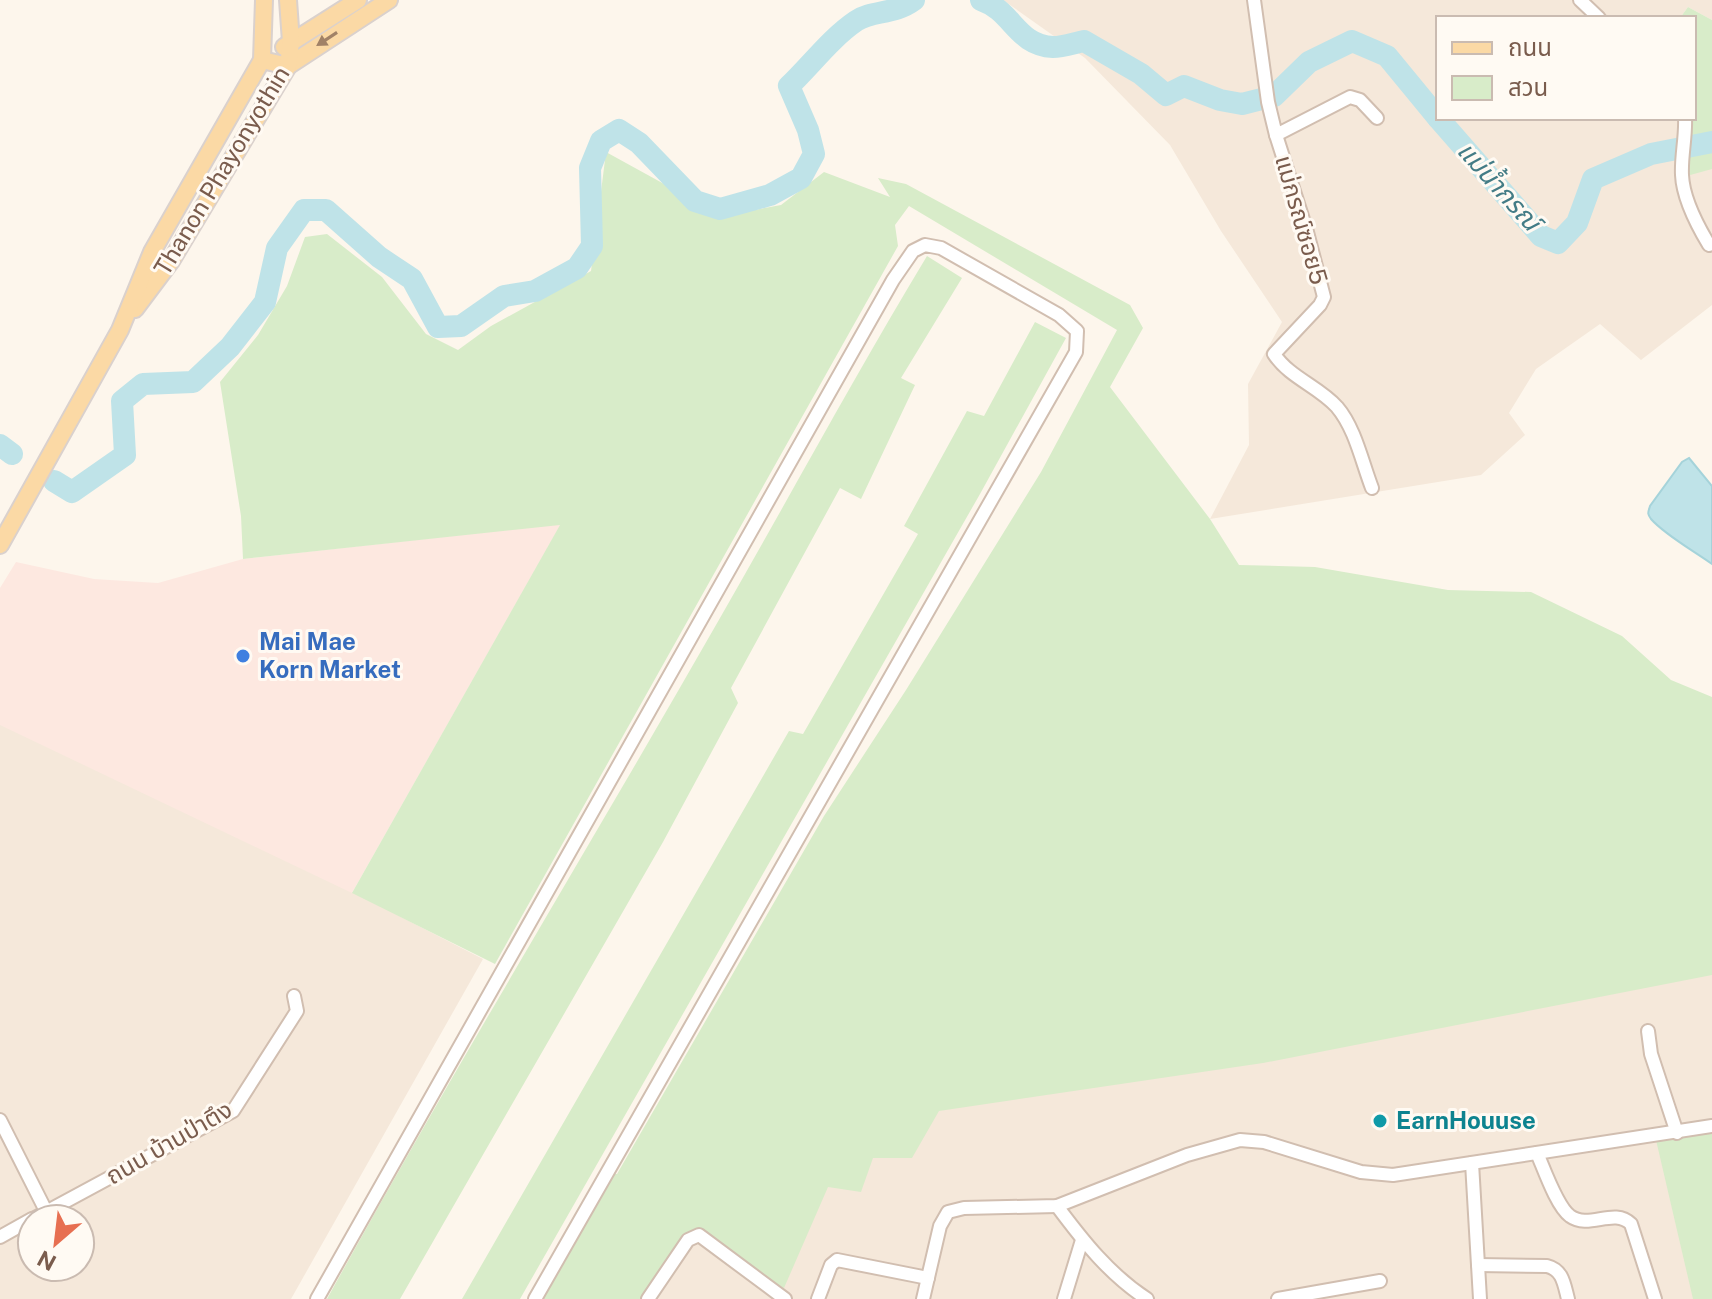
<svg xmlns="http://www.w3.org/2000/svg" width="1712" height="1299" viewBox="0 0 1712 1299" font-family="'Public Sans','Noto Sans Thai',sans-serif">
<rect width="100%" height="100%" fill="#fdf6ec"/>
<g fill="#f5e8da" fill-rule="evenodd">
<polygon points="1003,0 1712,0 1712,20 1688,7 1680,18 1438,18 1438,118 1683,118 1712,169 1712,305 1641,360 1600,324 1553,357 1536,369 1509,413 1525,435 1481,475 1210,519 1249,445 1248,384 1282,322 1221,231 1170,145 1085,58"/>
<path d="M 0,711 L 483,959 L 291,1299 L 0,1299 ZM 32,1219 L 80,1219 L 80,1267 L 32,1267 Z"/>
<polygon points="1712,974 1712,1299 620,1299 761,1070"/>
</g>
<polygon fill="#fde8e0" points="561,524 352,893 0,725 0,588 16,562 94,579 158,583 243,559"/>
<g fill="#d8ecc9">
<polygon points="1688,7 1712,20 1712,169 1683,177 1688,118 1694,118 1694,18 1680,18"/>
<polygon points="606,152 695,201 716,217 781,205 824,172 890,197 878,178 906,184 1130,305 1143,328 1110,387 1210,519 1239,565 1315,567 1448,590 1531,592 1622,636 1671,680 1712,697 1712,975 1263,1063 939,1111 912,1158 873,1158 861,1192 828,1187 784,1288 688,1235 648,1299 535,1299 607,1173 617,1174 824,816 906,690 1041,472 1117,330 909,206 895,225 898,246 495,964 352,893 560,525 243,559 241,516 220,382 258,335 287,286 305,237 327,234 382,277 426,334 458,350 491,326 591,271"/>
<path d="M 927,256 L 962,278 L 901,378 L 915,385 L 861,499 L 840,488 L 731,688 L 738,703 L 663,842 L 400,1299 L 327,1299 C 453,1070 590,846 720,618 C 789,498 855,375 927,256 Z"/>
<polygon points="1035,322 1066,338 980,494 520,1299 462,1299 789,731 803,734 918,534 904,526 967,411 984,416"/>
<polygon points="1712,1132 1712,1299 1693,1299 1656,1140"/>
</g>
<path fill="#bfe3e8" stroke="#a5d3da" stroke-width="2" d="M 1689,458 L 1712,486 L 1712,564 C 1694,551 1665,535 1651,519 C 1647,513 1648,513 1650,506 L 1682,462 Z"/>
<g fill="none" stroke-linecap="round" stroke-linejoin="round">
<g stroke="#bfe3e8" stroke-width="22">
<path d="M 981,0 C 1013,11 1016,45 1053,47 C 1063,47 1074,43 1084,41 L 1141,74 L 1166,95 L 1184,86 L 1220,100 L 1242,104 L 1274,96 L 1309,62 L 1352,41 L 1387,56 L 1438,118"/>
<polyline points="1438,118 1541,236 1558,243 1577,223 1593,179 1651,154 1712,142"/>
<polyline points="0,445 12,454"/>
<path d="M 54,481 L 72,492 L 125,455 L 122,401 L 143,384 L 193,382 L 230,347 L 265,302 L 277,248 L 304,210 L 326,210 L 379,257 L 412,279 L 438,327 L 461,326 L 504,296 L 535,291 L 577,268 L 592,246 L 590,168 L 601,141 L 619,130 L 639,143 L 695,201 L 720,209 L 770,195 L 801,178 L 814,154 L 808,130 L 789,86 C 811,65 831,38 856,21 C 872,10 894,15 914,0"/>
</g>
<g stroke="#d1beb0" stroke-width="16">
<g id="minor">
<polyline points="1254,0 1268,102 1276,135 1350,97 1360,100 1377,118"/>
<polyline points="1580,0 1599,18"/>
<path d="M 1685,118 C 1686,137 1681,156 1682,175 C 1683,199 1697,225 1709,245"/>
<path d="M 1276,135 L 1307,232 L 1324,297 L 1320,305 L 1274,354 C 1290,378 1318,386 1337,407 C 1355,428 1362,462 1372,488"/>
<polyline points="1648,1031 1651,1054 1677,1133"/>
<polyline points="0,1120 46,1211"/>
<path d="M 1537,1153 C 1544,1169 1557,1207 1570,1216 C 1589,1230 1614,1207 1631,1224 L 1655,1299"/>
<polyline points="1472,1163 1480,1299"/>
<path d="M 1057,1206 C 1083,1241 1110,1275 1147,1299"/>
<polyline points="33,1219 233,1111 297,1011 294,996"/>
<polyline points="0,1237 32,1219"/>
<path d="M 1478,1265 L 1547,1266 C 1563,1270 1564,1284 1568,1299"/>
<polyline points="317,1299 893,280 913,251 925,245 941,248 1059,315 1077,331 1076,352 535,1299"/>
<polyline points="648,1299 688,1240 699,1235 785,1299"/>
<polyline points="818,1299 831,1265 837,1260 928,1278"/>
<polyline points="923,1299 940,1226 948,1212 964,1208 1057,1206 1187,1155 1240,1140 1264,1142 1361,1172 1393,1175 1712,1126"/>
<polyline points="1064,1299 1082,1240"/>
<polyline points="1278,1299 1380,1281"/>
</g>
</g>
<g stroke="#dad1cd" stroke-width="20">
<g id="major">
<polyline points="284,47 358,0"/>
<polyline points="262,60 288,66 389,0"/>
<polyline points="135,309 171,261 288,66 291,42 288,0"/>
<polyline points="0,545 120,330 152,252 262,60 264,0"/>
</g>
</g>
<use href="#minor" stroke="#fff" stroke-width="12"/>
<use href="#major" stroke="#fbd9a5" stroke-width="16"/>
</g>
<defs><path id="oneway-solid" d="M-6-.8H1V-3.2L6.5 0L1 3.2V.8H-6Z" transform="scale(2)"/></defs>
<use fill="#a18267" href="#oneway-solid" transform="translate(327 39) rotate(147)"/>
<circle fill="#3f7fe0" stroke="#fffaf3" stroke-width="3" cx="243" cy="656" r="8"/>
<circle fill="#0f9aa8" stroke="#fffaf3" stroke-width="3" cx="1380" cy="1121" r="8"/>
<g text-anchor="middle" stroke-width="6" stroke-linejoin="round" paint-order="stroke">
<g font-size="24" fill="#7a5c4d" stroke="#fffaf3">
<text transform="translate(222 171) rotate(-59)" y="8">Thanon Phayonyothin</text>
<text transform="translate(1301 220) rotate(74)" y="8">แม่กรณ์ซอย5</text>
<text transform="translate(169 1143) rotate(-30)" y="8">ถนน บ้านป่าตึง</text>
</g>
<g font-size="24" font-weight="bold" fill="#366cbe" stroke="#fffaf3" text-anchor="start">
<text x="259" y="650">Mai Mae<tspan x="259" dy="28">Korn Market</tspan></text>
</g>
<g font-size="24" font-weight="bold" fill="#0d838f" stroke="#fffaf3" text-anchor="start">
<text x="1396" y="1129">EarnHouuse</text>
</g>
<g font-size="26" font-style="italic" fill="#437c86" stroke="#fffaf3">
<text transform="translate(1499 186) rotate(48)" y="9">แม่น้ำกรณ์</text>
</g>
</g>
<rect x="1436" y="16" width="260" height="104" fill="#fffaf3" stroke="#cabbb1" stroke-width="2"/>
<rect x="1452" y="42" width="40" height="12" fill="#fbd9a5" stroke="#cabbb1" stroke-width="2"/>
<text x="1508" y="56" font-size="24" fill="#7a5c4d">ถนน</text>
<rect x="1452" y="76" width="40" height="24" fill="#d8ecc9" stroke="#cabbb1" stroke-width="2"/>
<text x="1508" y="96" font-size="24" fill="#7a5c4d">สวน</text>
<g transform="translate(56 1243) rotate(208)"><circle r="38" fill="#fffaf3" stroke="#cabbb1" stroke-width="2"/>
<path d="M0-6L14 30L0 20L-14 30Z" fill="#e76f51"/>
<text y="-12" font-size="22" font-weight="bold" text-anchor="middle" fill="#7a5c4d">N</text>
</g>
</svg>
